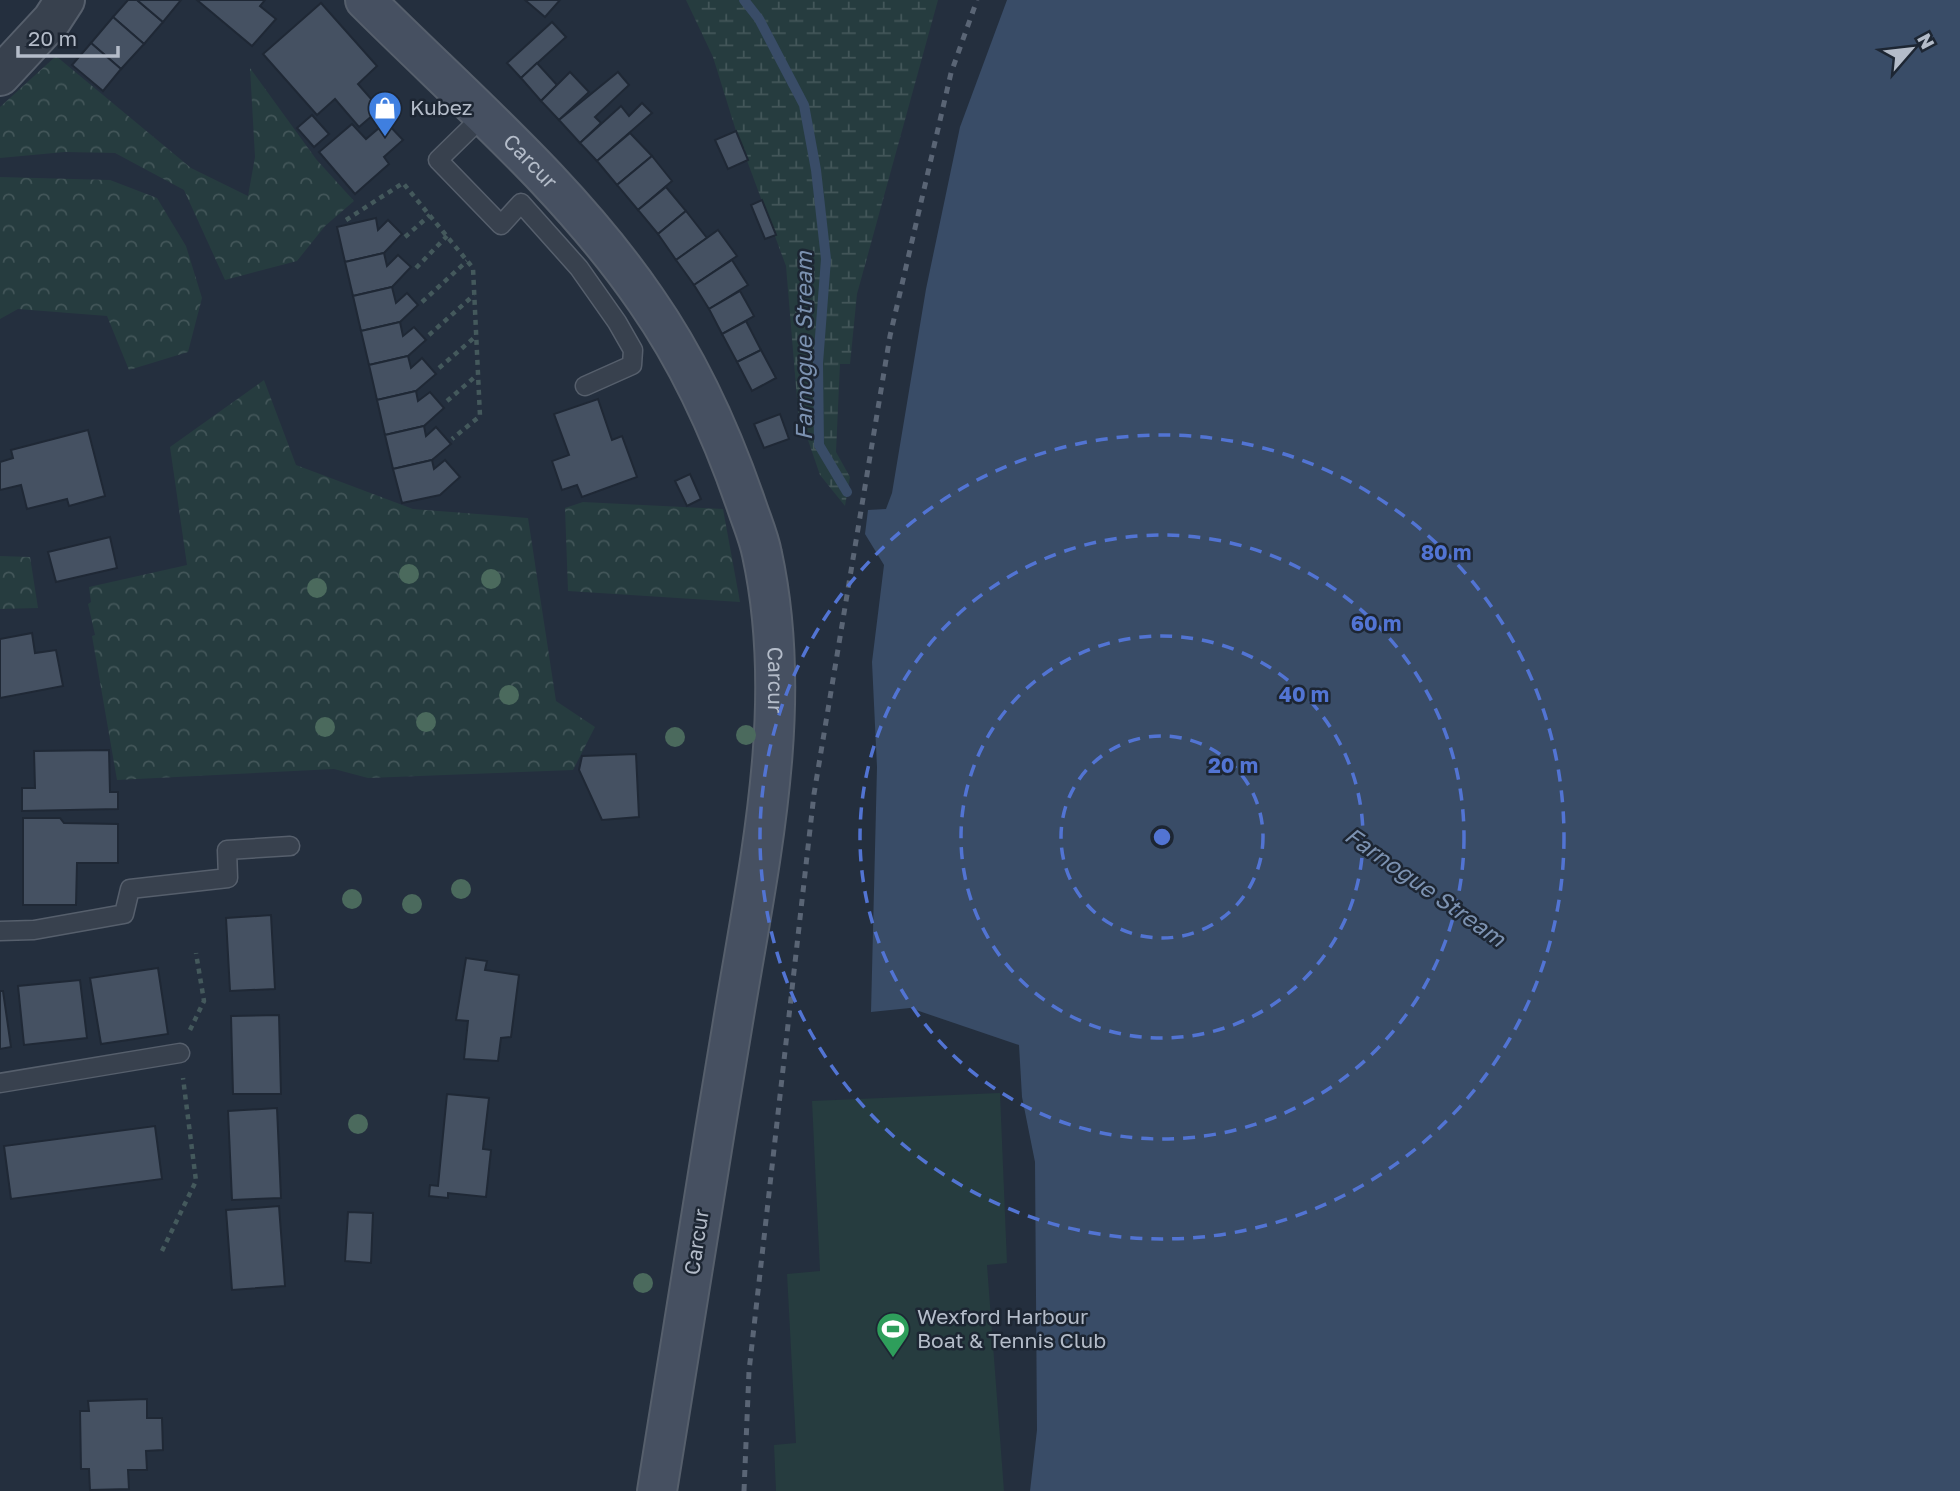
<svg xmlns="http://www.w3.org/2000/svg" width="1960" height="1491" viewBox="0 0 1960 1491" font-family="'Golos Text',sans-serif">
<defs>
<pattern id="forest-crowns" width="20" height="18" patternUnits="userSpaceOnUse" patternTransform="scale(1.75)"><rect width="20" height="18" fill="#263c3f"/><path d="M2 6a3 3 0 1 1 6 0M12 15a3 3 0 1 1 6 0" fill="none" stroke="#435659"/></pattern>
<pattern id="wetland-marsh" width="20" height="14" patternUnits="userSpaceOnUse" patternTransform="scale(1.75)"><rect width="20" height="14" fill="#263c3f"/><path d="M1 5h8M5 5V1M11 12h8M15 12V8" fill="none" stroke="#435659"/></pattern>
</defs>
<rect width="100%" height="100%" fill="#242f3e"/>
<g fill="url(#forest-crowns)">
<polygon points="56,56 191,168 248,196 255,157 250,68 316,159 354,201 325,226 297,261 225,280 184,190 115,153 65,152 0,158 0,107"/>
<polygon points="0,177 110,180 157,198 186,246 202,298 188,352 129,370 107,316 18,309 0,319"/>
<polygon points="264,380 296,465 413,509 528,518 556,701 595,727 573,770 368,778 334,769 117,780 92,636 95,635 88,604 91,602 89,587 187,565 170,447"/>
<polygon points="583,502 723,509 740,602 568,591 565,508"/>
<polygon points="0,556 30,557 38,608 0,609"/>
</g>
<polygon fill="url(#wetland-marsh)" points="686,0 938,0 857,294 850,364 840,364 836,452 850,477 845,506 820,475 798,411 786,266 736,131 713,57"/>
<polygon fill="#263c3f" points="1000,1093 1007,1263 987,1265 1004,1491 776,1491 774,1445 796,1443 787,1274 820,1271 812,1101"/>
<polygon fill="#394c67" points="1007,0 1960,0 1960,1491 1030,1491 1037,1430 1035,1162 1022,1097 1019,1045 910,1008 871,1012 877,767 872,662 884,565 865,534 868,510 886,509 892,493 926,289 960,127"/>
<g fill="none" stroke-linecap="round" stroke-linejoin="round">
<polyline stroke="#394c67" stroke-width="10" points="744,0 759,19 804,105 816,170 826,259 818,363 819,445 847,492"/>
</g>
<g fill="#455162" stroke="#1f2835" stroke-width="2">
<polygon points="128,0 137,0 163,22 144,44 113,17"/>
<polygon points="137,0 181,0 163,22"/>
<polygon points="197,0 265,0 260,6 276,19 252,46"/>
<polygon points="525,0 560,0 545,17"/>
<polygon points="321,3 377,66 358,84 380,109 359,127 335,99 317,115 263,54"/>
<polygon points="113,17 144,44 121,69 91,43"/>
<polygon points="552,22 566,37 521,78 507,63"/>
<polygon points="91,43 121,69 103,91 72,65"/>
<polygon points="537,63 557,85 541,101 521,78"/>
<polygon points="570,72 589,92 559,120 541,101"/>
<polygon points="618,72 629,85 595,117 601,123 580,143 559,120"/>
<polygon points="642,103 652,113 597,161 580,143 621,106 629,116"/>
<polygon points="312,115 329,134 314,147 297,128"/>
<polygon points="386,122 403,140 384,157 389,164 355,194 319,152 352,124 366,139"/>
<polygon points="736,131 748,160 728,169 715,140"/>
<polygon points="630,133 652,156 617,185 597,161"/>
<polygon points="652,156 672,181 638,210 617,185"/>
<polygon points="666,187 686,211 658,234 638,210"/>
<polygon points="762,200 776,235 765,239 751,205"/>
<polygon points="686,211 707,238 676,260 658,234"/>
<polygon points="376,218 378,230 388,220 402,234 384,253 345,262 337,227"/>
<polygon points="718,230 737,256 694,285 676,260"/>
<polygon points="384,253 387,266 398,255 411,267 392,287 353,296 345,262"/>
<polygon points="732,260 748,285 709,309 694,285"/>
<polygon points="392,287 396,303 407,293 418,305 400,322 361,331 353,296"/>
<polygon points="740,291 754,316 722,334 709,309"/>
<polygon points="746,321 761,350 737,362 722,334"/>
<polygon points="400,322 403,336 414,327 426,340 408,356 369,365 361,331"/>
<polygon points="761,350 776,378 752,391 737,362"/>
<polygon points="408,356 411,368 422,358 436,374 416,391 377,400 369,365"/>
<polygon points="416,391 418,401 430,392 444,408 424,426 385,435 377,400"/>
<polygon points="598,399 612,440 622,436 637,477 582,497 577,485 562,490 552,461 569,455 554,414"/>
<polygon points="780,414 789,439 764,448 754,424"/>
<polygon points="424,426 426,436 436,427 451,444 432,460 393,469 385,435"/>
<polygon points="88,430 105,496 69,506 67,499 27,509 21,485 0,490 0,462 13,458 11,450"/>
<polygon points="432,460 434,469 445,460 460,477 440,495 402,503 393,469"/>
<polygon points="690,474 701,499 687,506 675,481"/>
<polygon points="110,537 117,568 56,582 48,552"/>
<polygon points="32,633 35,653 56,650 63,686 0,698 0,639"/>
<polygon points="109,750 110,792 118,792 118,809 22,811 22,788 35,788 34,751"/>
<polygon points="636,754 639,817 602,820 579,770 582,756"/>
<polygon points="23,818 60,818 64,823 118,824 118,863 77,863 76,905 23,905"/>
<polygon points="271,915 275,989 230,991 226,918"/>
<polygon points="466,958 487,961 485,970 519,975 511,1037 501,1038 498,1061 464,1059 468,1021 456,1020"/>
<polygon points="158,968 168,1034 101,1044 90,978"/>
<polygon points="80,980 87,1038 24,1045 18,986"/>
<polygon points="0,991 3,991 11,1047 0,1049"/>
<polygon points="279,1015 281,1094 233,1094 231,1016"/>
<polygon points="447,1094 489,1098 483,1149 491,1150 486,1197 448,1193 448,1198 429,1196 430,1185 438,1186"/>
<polygon points="277,1108 281,1198 232,1200 228,1111"/>
<polygon points="155,1126 162,1179 11,1199 4,1146"/>
<polygon points="279,1206 285,1286 232,1290 226,1210"/>
<polygon points="348,1212 373,1213 371,1263 345,1261"/>
<polygon points="147,1399 147,1418 162,1418 163,1450 146,1451 147,1470 128,1470 129,1489 90,1490 89,1469 81,1469 80,1411 89,1411 88,1401"/>
</g>
<g fill="none" stroke-linecap="round" stroke-linejoin="round">
<g stroke="#565f6c" stroke-width="21">
<g id="service">
<polyline points="484,115 438,160 501,225 521,203 579,268 617,322 633,350 632,365 585,386"/>
<polyline points="0,931 34,930 124,914 130,889 228,878 227,850 290,846"/>
<polyline points="0,1083 180,1053"/>
</g>
</g>
<g stroke="#565f6c" stroke-width="42">
<polyline id="tertiary" points="0,76 52,20 65,0"/>
</g>
<g stroke="#565f6c" stroke-width="42">
<g id="secondary">
<path id="s1" d="M 365,0 C 462,97 568,186 646,300 C 690,363 722,434 747,507 C 752,522 759,538 762,554 C 796,710 757,873 732,1028 C 706,1182 682,1336 657,1491"/>
</g>
</g>
<g stroke="#44595c" stroke-width="4.5" stroke-dasharray="5 5" stroke-linecap="butt">
<polyline points="346,220 403,183 473,268 480,416 452,439"/>
<polyline points="405,237 430,215"/>
<polyline points="416,268 447,236"/>
<polyline points="422,302 467,261"/>
<polyline points="429,335 474,295"/>
<polyline points="439,368 475,337"/>
<polyline points="447,401 477,375"/>
<polyline points="190,1030 204,1001 196,953"/>
<polyline points="162,1251 196,1181 183,1078"/>
</g>
<use href="#service" stroke="#38414e" stroke-width="18"/>
<use href="#tertiary" stroke="#38414e" stroke-width="38"/>
<use href="#secondary" stroke="#465061" stroke-width="38"/>
<polyline stroke="#5a6575" stroke-width="5" stroke-dasharray="7 7" stroke-linecap="butt" points="744,1491 749,1371 814,794 890,336 951,73 977,0"/>
</g>
<g fill="#4b6a5d">
<circle cx="409" cy="574" r="10"/>
<circle cx="491" cy="579" r="10"/>
<circle cx="317" cy="588" r="10"/>
<circle cx="509" cy="695" r="10"/>
<circle cx="426" cy="722" r="10"/>
<circle cx="325" cy="727" r="10"/>
<circle cx="746" cy="735" r="10"/>
<circle cx="675" cy="737" r="10"/>
<circle cx="461" cy="889" r="10"/>
<circle cx="352" cy="899" r="10"/>
<circle cx="412" cy="904" r="10"/>
<circle cx="358" cy="1124" r="10"/>
<circle cx="643" cy="1283" r="10"/>
</g>
<g fill="none" stroke="#5274d3" stroke-width="3.5" stroke-dasharray="12 9">
<circle cx="1162" cy="837" r="101"/>
<circle cx="1162" cy="837" r="201"/>
<circle cx="1162" cy="837" r="302"/>
<circle cx="1162" cy="837" r="402"/>
</g>
<defs>
<g id="shop-pin" transform="scale(1.75)"><path d="M0 17L-7.5 6A9.5 9.5 0 1 1 7.5 6Z" fill="#3f7fe0" stroke="#1d2633"/><path d="M-5-2.5h2.3a2.7 3.5 0 0 1 5.4 0H5L5.5 6h-11ZM-1.5-2.5h3a1.5 2.3 0 0 0-3 0Z" fill="#fff"/></g>
<g id="stadium-pin" transform="scale(1.75)"><path d="M0 17L-7.5 6A9.5 9.5 0 1 1 7.5 6Z" fill="#2e9e5b" stroke="#1d2633"/><path d="M0-5a6.5 5 0 1 0 0 10a6.5 5 0 1 0 0-10ZM-3.5-1.8h7v3.6h-7Z" fill="#fff"/></g>
</defs>
<g fill-rule="evenodd">
<use href="#shop-pin" x="385" y="108"/>
<use href="#stadium-pin" x="893" y="1329"/>
</g>
<g text-anchor="middle" stroke-width="5" stroke-linejoin="round" paint-order="stroke">
<g font-size="21" fill="#b4bcc9" stroke="#1d2633" text-anchor="start">
<text x="410" y="115">Kubez</text>
<text x="917" y="1324">Wexford Harbour<tspan x="917" dy="24">Boat &amp; Tennis Club</tspan></text>
</g>
<g font-size="21" fill="#b4bcc9" stroke="#1d2633">
<text dy="7" stroke="none"><textPath href="#s1" startOffset="231">Carcur</textPath></text>
<text dy="7" stroke="none"><textPath href="#s1" startOffset="819">Carcur</textPath></text>
<text transform="translate(697 1242) rotate(-81)" y="7">Carcur</text>
</g>
<g font-size="23" font-style="italic" fill="#7c92b1" stroke="#1d2633">
<text transform="translate(804 346) rotate(-90)" y="8">Farnogue Stream</text>
<text transform="translate(1425 887) rotate(35)" y="8">Farnogue Stream</text>
</g>
</g>
<circle cx="1162" cy="837" r="10" fill="#5274d3" stroke="#1d2633" stroke-width="3.5"/>
<g font-size="21" text-anchor="middle" font-weight="bold" fill="#5274d3" stroke="#1d2633" stroke-width="5" stroke-linejoin="round" paint-order="stroke">
<text x="1446" y="560">80 m</text>
<text x="1376" y="631">60 m</text>
<text x="1304" y="702">40 m</text>
<text x="1233" y="773">20 m</text>
</g>
<g transform="translate(1911 49) rotate(62)" stroke="#1d2633" stroke-width="5" paint-order="stroke">
<path d="M0-5L12 26L0 18L-12 26Z" fill="#b4bcc9"/>
<text y="-10" font-size="19" font-weight="bold" text-anchor="middle" fill="#b4bcc9">N</text>
</g>
<path d="M18 46v10h100v-10" fill="none" stroke="#b4bcc9" stroke-width="3.5"/>
<text x="28" y="46" font-size="21" fill="#b4bcc9" stroke="#1d2633" stroke-width="5" paint-order="stroke">20 m</text>
</svg>
